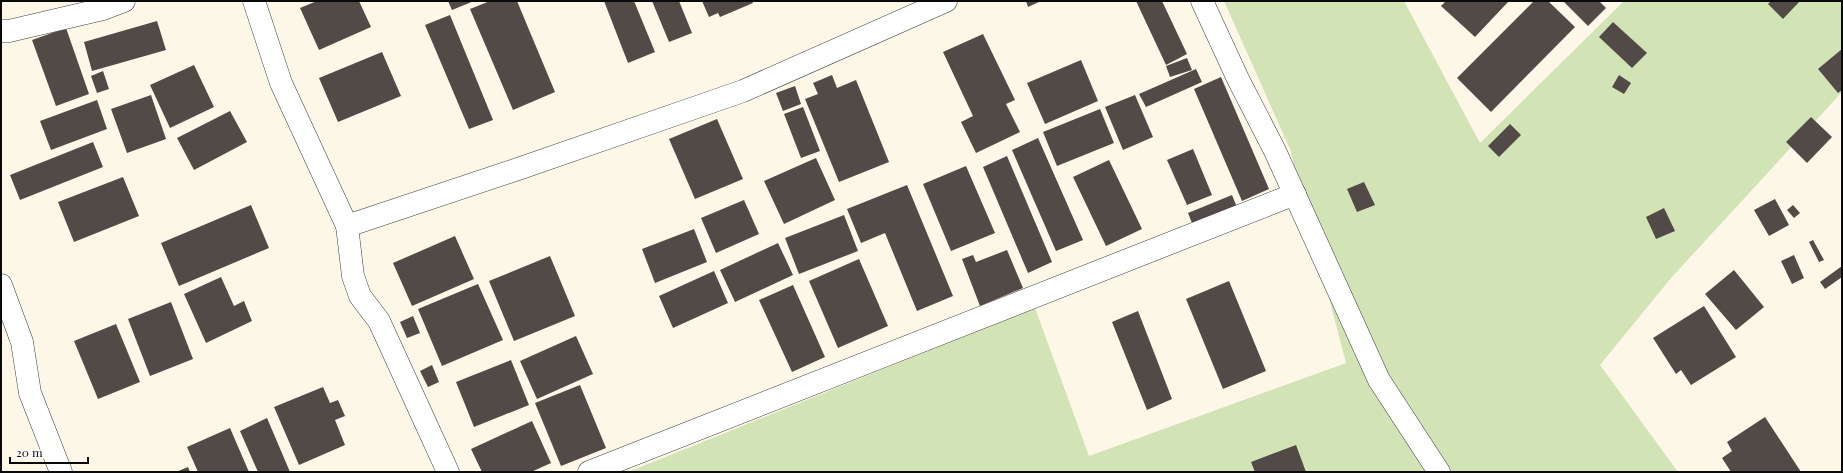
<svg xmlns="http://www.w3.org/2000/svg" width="1843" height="473" viewBox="0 0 1843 473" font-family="'Playfair Display',serif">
<rect width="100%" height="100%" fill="#fdf7e8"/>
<polygon fill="#d2e3b6" points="1224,1 1404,1 1480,143 1624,1 1842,1 1842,92 1671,278 1600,365 1678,472 628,472 1035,308 1089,456 1346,363 1290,149"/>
<g fill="#514a47">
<polygon points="317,1 359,1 371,27 319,50 300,8"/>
<polygon points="448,1 474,1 452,10"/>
<polygon points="490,1 517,1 555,92 513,110 470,9"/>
<polygon points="604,1 634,1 655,52 628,63"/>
<polygon points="652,1 679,1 692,33 669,42"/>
<polygon points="702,1 752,1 753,3 720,17 718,13 709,17"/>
<polygon points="1026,1 1041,1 1028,7"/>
<polygon points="1136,1 1162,1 1187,54 1166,65"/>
<polygon points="1446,1 1509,1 1475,37 1441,6"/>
<polygon points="1534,1 1548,1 1575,27 1491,112 1457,78"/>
<polygon points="1563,1 1599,1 1606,8 1588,26"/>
<polygon points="1771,1 1800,1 1783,19 1768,4"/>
<polygon points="450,15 493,120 469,129 425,25"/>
<polygon points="157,21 166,50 92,71 84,42"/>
<polygon points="1613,22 1647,53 1632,68 1599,37"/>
<polygon points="66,28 89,94 56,106 32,40"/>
<polygon points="983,34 1015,100 1006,104 1020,132 976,153 961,122 973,116 943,52"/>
<polygon points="1842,49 1842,90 1838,93 1818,69"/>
<polygon points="382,52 401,96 338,122 319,78"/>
<polygon points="1187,58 1192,70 1170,77 1166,66"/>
<polygon points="1081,60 1098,101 1045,124 1027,83"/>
<polygon points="194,65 214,107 170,128 150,85"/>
<polygon points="1196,69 1202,82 1146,107 1139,94"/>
<polygon points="103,71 109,89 97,93 91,76"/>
<polygon points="832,75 837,88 856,80 889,162 839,182 805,99 818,94 813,83"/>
<polygon points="1619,75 1631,83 1624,94 1612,87"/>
<polygon points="1221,77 1269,189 1242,201 1194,89"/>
<polygon points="795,86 801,104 783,111 776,93"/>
<polygon points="151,95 166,139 127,153 111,109"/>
<polygon points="1135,95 1153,137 1123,150 1105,107"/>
<polygon points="97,100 107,129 51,150 40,121"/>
<polygon points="803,107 820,151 801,158 784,114"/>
<polygon points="1100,109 1114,143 1057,166 1043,132"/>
<polygon points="230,111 247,142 194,170 177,138"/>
<polygon points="1811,117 1832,137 1807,163 1786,142"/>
<polygon points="717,119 743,179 695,199 669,139"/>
<polygon points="1510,124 1521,135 1499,157 1488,146"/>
<polygon points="1038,138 1083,240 1056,251 1012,150"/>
<polygon points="93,142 103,167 20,200 10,175"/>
<polygon points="1193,149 1212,195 1187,205 1167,160"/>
<polygon points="1007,156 1052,262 1028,273 983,167"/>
<polygon points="816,158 835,200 784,224 764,181"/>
<polygon points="1109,160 1142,229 1106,246 1073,177"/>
<polygon points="966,166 995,233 951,251 923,184"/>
<polygon points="123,177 139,216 74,242 58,202"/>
<polygon points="1364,182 1375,205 1357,212 1347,189"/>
<polygon points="907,185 953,296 917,311 885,233 861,243 847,209"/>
<polygon points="1232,195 1238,210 1194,228 1188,213"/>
<polygon points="1775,199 1789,225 1769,236 1754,210"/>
<polygon points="744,200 759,234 716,253 701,218"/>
<polygon points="251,205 269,248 179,286 161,243"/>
<polygon points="1793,205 1800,213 1794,218 1787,210"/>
<polygon points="1664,208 1675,231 1656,239 1646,217"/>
<polygon points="844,215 858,251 799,274 785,238"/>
<polygon points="694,229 707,262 655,283 642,249"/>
<polygon points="455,236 474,279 412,306 393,263"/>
<polygon points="1813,240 1824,260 1819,262 1809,242"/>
<polygon points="778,243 793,275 735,302 720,270"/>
<polygon points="1007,250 1023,288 980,306 962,259 973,255 976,262"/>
<polygon points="1794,255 1804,278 1792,284 1781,261"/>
<polygon points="550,256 575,316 514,341 489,281"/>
<polygon points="859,259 888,326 838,348 809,281"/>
<polygon points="1842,266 1842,277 1825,289 1820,282"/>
<polygon points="1734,270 1764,307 1736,330 1705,294"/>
<polygon points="714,271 728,303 673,328 659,296"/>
<polygon points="221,277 234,306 244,301 252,321 206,343 184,294"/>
<polygon points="1229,281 1266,371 1223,389 1186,299"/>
<polygon points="478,284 503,340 442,366 418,309"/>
<polygon points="793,285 825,357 792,372 759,300"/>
<polygon points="171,302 193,359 150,376 128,319"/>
<polygon points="1704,306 1736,357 1691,385 1681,370 1676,374 1653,338"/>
<polygon points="1138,311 1172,399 1147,410 1112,322"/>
<polygon points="413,316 420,333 407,338 400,322"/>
<polygon points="116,324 140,382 98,399 74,341"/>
<polygon points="576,336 593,374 537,399 520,361"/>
<polygon points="511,360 529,405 474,427 456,382"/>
<polygon points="432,365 439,382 428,387 420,371"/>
<polygon points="580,385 606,448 561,466 535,403"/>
<polygon points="323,387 330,403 338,400 345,416 335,420 345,445 299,465 274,407"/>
<polygon points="1765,417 1801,472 1731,472 1722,458 1732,451 1727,442"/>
<polygon points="267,418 290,472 258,472 240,431"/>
<polygon points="532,421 551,463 531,472 482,472 471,449"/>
<polygon points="230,428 249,472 198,472 187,447"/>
<polygon points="1296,445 1306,472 1255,472 1251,462"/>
<polygon points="188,467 190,472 176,472"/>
</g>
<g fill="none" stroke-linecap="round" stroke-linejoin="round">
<g stroke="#3c3c3c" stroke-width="23">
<g id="street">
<polyline points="254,1 281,83 347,226 353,276 360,296 379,321 448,472"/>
<polyline points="1202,1 1238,79 1275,151 1379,380 1439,472"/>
<polyline points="1,31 9,31 103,9 124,1"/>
<polyline points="347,226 518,169 743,91 946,1"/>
<polyline points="1,285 22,342 30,393 61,472"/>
<polyline points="589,472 1295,194"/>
</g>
</g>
<use href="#street" stroke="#fff" stroke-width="22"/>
</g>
<rect width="1843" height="473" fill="none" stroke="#090909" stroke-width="4"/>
<path d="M10 457v6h78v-6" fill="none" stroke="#090909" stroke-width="2"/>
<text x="16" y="457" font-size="12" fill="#090909" stroke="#ffffff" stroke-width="3" paint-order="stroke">20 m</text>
</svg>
